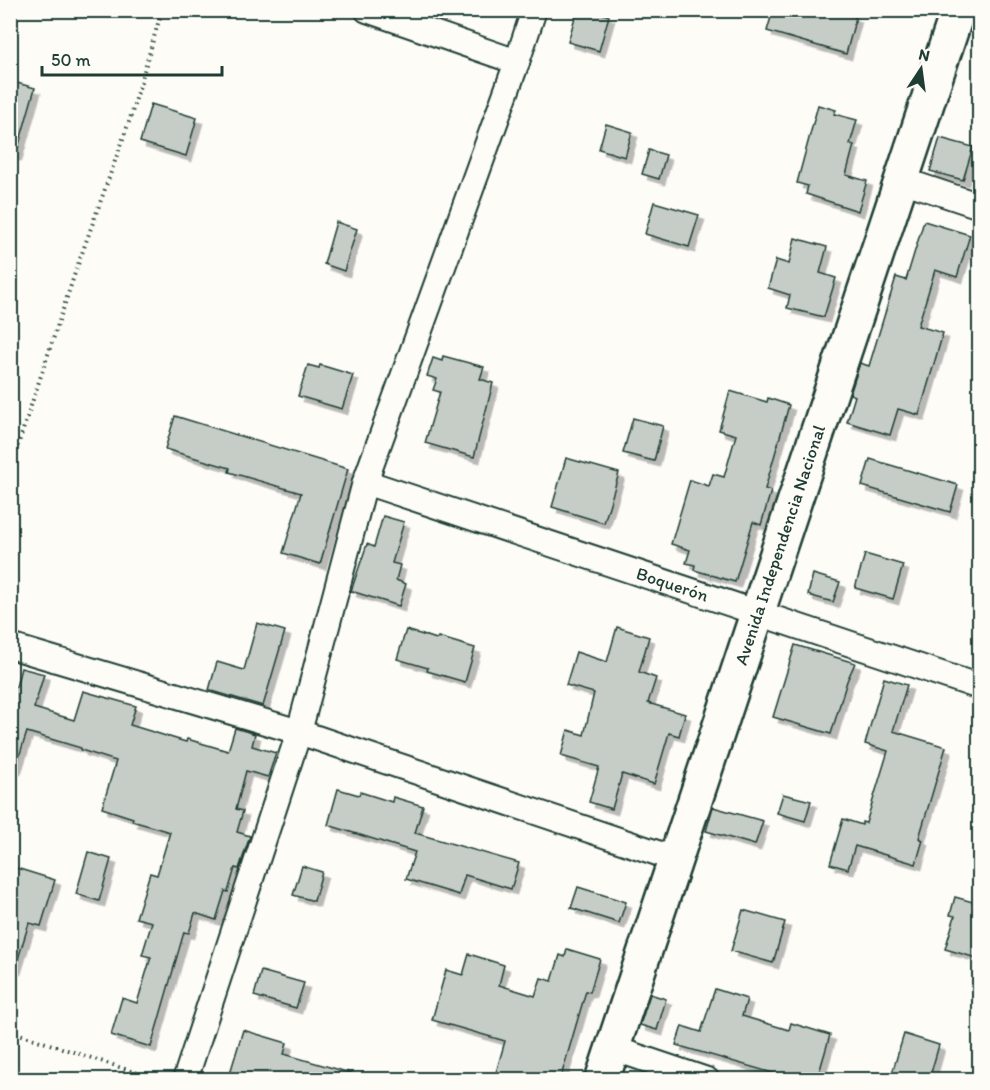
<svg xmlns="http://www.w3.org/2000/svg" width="990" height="1090" viewBox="0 0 990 1090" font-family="Itim,sans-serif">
<defs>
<filter id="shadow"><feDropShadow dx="5.5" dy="5.5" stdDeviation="0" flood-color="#0004"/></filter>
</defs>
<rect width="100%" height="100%" fill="#fdfcf7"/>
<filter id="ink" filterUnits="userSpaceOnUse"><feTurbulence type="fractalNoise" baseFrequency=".0167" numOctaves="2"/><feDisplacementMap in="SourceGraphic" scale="12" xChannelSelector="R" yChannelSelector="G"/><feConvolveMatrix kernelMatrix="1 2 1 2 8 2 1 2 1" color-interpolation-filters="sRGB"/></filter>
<g filter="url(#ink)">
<g fill="#c6cdc7" stroke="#1f3d34" stroke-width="1.5" filter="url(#shadow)">
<polygon points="577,10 592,10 609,16 599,51 568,42"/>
<polygon points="773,10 834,10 856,17 846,54 767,31"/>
<polygon points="10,81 35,88 16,155 10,155"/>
<polygon points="151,104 197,118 186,156 140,142"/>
<polygon points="818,105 836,110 834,114 857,120 850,144 854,145 846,175 867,181 858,211 806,194 808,186 797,183"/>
<polygon points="606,124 632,132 625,157 599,149"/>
<polygon points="940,138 973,147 963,180 930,171"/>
<polygon points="649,150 666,155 659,179 642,174"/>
<polygon points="654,202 699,215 689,247 645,234"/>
<polygon points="924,221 970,235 957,277 935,270 918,326 943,333 919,415 898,409 890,435 847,422 855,396 850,394 860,363 869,366 896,277 906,280"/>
<polygon points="336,222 357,229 344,271 324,264"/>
<polygon points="795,238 827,247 820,273 836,278 824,317 787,308 790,295 768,288 776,260 789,264"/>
<polygon points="443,356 484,367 480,379 493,383 474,457 425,443 440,392 433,390 437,379 427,376 433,358 442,361"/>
<polygon points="308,365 319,368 320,365 353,375 342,409 298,396"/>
<polygon points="730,391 767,402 768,398 789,405 765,489 771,491 761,525 753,522 735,582 694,570 695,565 686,563 690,550 671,544 690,480 709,486 713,474 724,477 736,435 719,430"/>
<polygon points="175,416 348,469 320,564 283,553 301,493 229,472 230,468 165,449"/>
<polygon points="633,418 663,426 654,461 623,453"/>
<polygon points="566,458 619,473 604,523 552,507"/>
<polygon points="870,459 958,485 950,512 862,486"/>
<polygon points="383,516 404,522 392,563 400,565 396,580 406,584 399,606 351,591 367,544 374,547"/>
<polygon points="865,554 903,565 893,599 855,588"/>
<polygon points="813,574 840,582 833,602 808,595"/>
<polygon points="257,623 285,631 263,706 209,690 217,662 244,670"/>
<polygon points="617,627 649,637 639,672 656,678 648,703 685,714 679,736 669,733 654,784 622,774 612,809 589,802 599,767 561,756 568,730 584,735 594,693 566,685 576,652 607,662"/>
<polygon points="406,630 437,639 438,637 475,648 465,682 427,671 428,668 397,659"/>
<polygon points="795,645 855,663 847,681 831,734 773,717"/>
<polygon points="21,668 44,674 34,708 74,720 83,691 136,706 130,725 186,742 187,739 228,751 235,728 255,734 252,746 276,753 268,777 246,771 236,809 243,811 237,832 250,836 239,869 235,868 228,892 225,891 216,920 195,913 189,933 184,932 151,1047 111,1035 122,998 137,1003 151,957 142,955 152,922 136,918 150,873 157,875 170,832 132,821 133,818 102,808 116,761 81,750 81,748 27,732 15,769 10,768 10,685 16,687"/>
<polygon points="884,678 907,685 893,731 946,747 919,838 923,840 916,864 855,846 848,869 830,864 843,819 862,825 862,822 866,823 888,751 865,744"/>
<polygon points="338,789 359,795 360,792 392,802 393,797 423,806 415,833 519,863 511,889 465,875 459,895 406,879 415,852 328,825"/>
<polygon points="783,794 811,801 805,821 777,813"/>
<polygon points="713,807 763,821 755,845 706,831"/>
<polygon points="88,852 111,859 99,901 76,894"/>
<polygon points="10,866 55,880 41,926 29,923 15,969 10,968"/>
<polygon points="302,866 322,872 314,901 293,895"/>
<polygon points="578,887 626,902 619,923 571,908"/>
<polygon points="955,897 980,904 980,959 945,949 955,916 950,915"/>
<polygon points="743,910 785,922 773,963 731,951"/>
<polygon points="567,949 600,959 590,992 586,991 560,1080 506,1080 495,1076 505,1041 432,1020 446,970 463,975 469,954 504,965 499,985 535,996 541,978 552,981 560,955 565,957"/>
<polygon points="261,971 304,983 296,1008 254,996"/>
<polygon points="715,989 747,999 742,1016 789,1030 791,1023 830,1035 817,1080 774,1080 776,1074 676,1045 682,1026 701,1032"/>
<polygon points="650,994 666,999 657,1030 640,1025"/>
<polygon points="243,1030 287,1043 284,1054 354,1074 353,1080 228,1080"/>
<polygon points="904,1034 939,1045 929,1080 890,1080"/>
</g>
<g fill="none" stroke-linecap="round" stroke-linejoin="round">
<g stroke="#1f3d34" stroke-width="28">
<g id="minor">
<polyline points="367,10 517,62"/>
<polyline points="902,180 980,206"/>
<path id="s1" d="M 365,482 L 980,687"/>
<polyline points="10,646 299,732 675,859"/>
<polyline points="612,1048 707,1080"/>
<polyline points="185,1080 299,732 365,482 517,62 534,10"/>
</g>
</g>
<g stroke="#1f3d34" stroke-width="38">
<g id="secondary">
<path id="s2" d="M 602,1080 L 958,10"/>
</g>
</g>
<g stroke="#1f3d34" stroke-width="4" stroke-dasharray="1.5 4.5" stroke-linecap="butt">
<polyline points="10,469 76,270 130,119 162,10"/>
<polyline points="10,1031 158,1080"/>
</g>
<use href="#minor" stroke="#fdfcf7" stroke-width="24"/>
<use href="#secondary" stroke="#fdfcf7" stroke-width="33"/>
</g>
</g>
<g text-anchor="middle" stroke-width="5" stroke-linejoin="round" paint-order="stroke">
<g font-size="18" fill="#1f3d34" stroke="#fdfcf7">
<text dy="6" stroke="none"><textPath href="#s2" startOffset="564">Avenida Independencia Nacional</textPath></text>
<text dy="6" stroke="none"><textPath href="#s1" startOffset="324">Boquerón</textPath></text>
</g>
</g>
<rect width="990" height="1090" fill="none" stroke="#fdfcf7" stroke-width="36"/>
<rect x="18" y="18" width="954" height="1054" fill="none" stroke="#1f3d34" stroke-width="2" filter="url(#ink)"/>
<g transform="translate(921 69) rotate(13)" stroke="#fdfcf7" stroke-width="4.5" paint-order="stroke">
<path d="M0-4.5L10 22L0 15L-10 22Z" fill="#1f3d34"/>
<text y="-9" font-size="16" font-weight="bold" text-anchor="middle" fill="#1f3d34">N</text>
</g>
<path d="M42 66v9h180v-9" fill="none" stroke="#1f3d34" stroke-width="3"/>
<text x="51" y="66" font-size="18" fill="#1f3d34" stroke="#fdfcf7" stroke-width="4.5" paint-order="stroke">50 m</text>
</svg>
